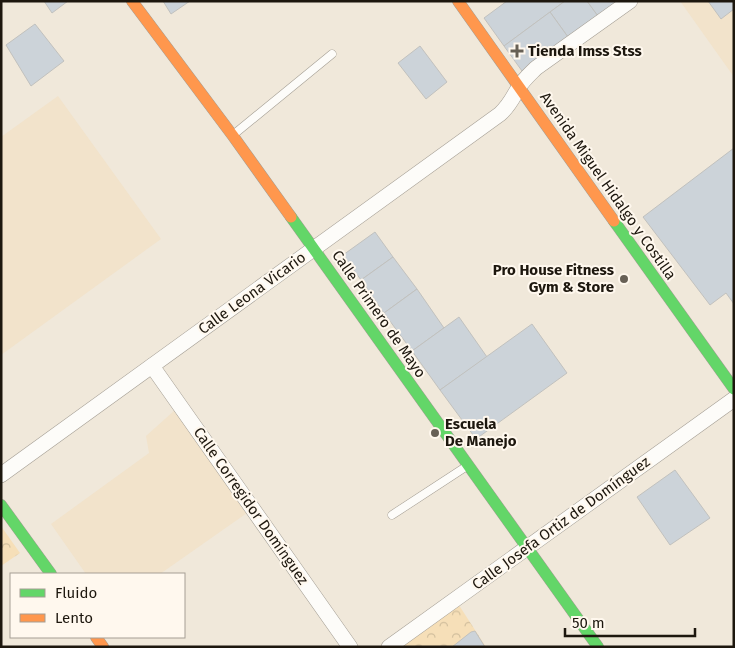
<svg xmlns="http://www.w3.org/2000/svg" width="735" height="648" viewBox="0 0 735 648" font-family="'Fira Sans',sans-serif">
<defs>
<pattern id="park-crowns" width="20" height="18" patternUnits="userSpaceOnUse" patternTransform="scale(1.25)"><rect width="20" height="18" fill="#f6dfb8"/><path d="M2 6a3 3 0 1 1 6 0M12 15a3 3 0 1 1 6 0" fill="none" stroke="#d2bf9d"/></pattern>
</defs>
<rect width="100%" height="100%" fill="#f0e8da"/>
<g fill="#f2e3cb">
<polygon points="680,1 734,1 734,77"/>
<polygon points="58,96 161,239 1,355 1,137"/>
<polygon points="175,410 247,513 160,574 86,574 51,524 149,453 146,436"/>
</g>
<g fill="url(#park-crowns)">
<polygon points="1,526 20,553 1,566"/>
<polygon points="455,599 486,647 389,647"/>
</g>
<g fill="#ccd3d9" stroke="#c1c1be">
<polygon points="44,1 68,1 52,13"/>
<polygon points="163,1 190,1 171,14"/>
<polygon points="507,1 565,1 504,46 484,18"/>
<polygon points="565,1 587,1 598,16 568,37 550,12"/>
<polygon points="587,1 617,1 598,16"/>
<polygon points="708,1 734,1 734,9 721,19"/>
<polygon points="550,12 568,37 522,71 504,46"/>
<polygon points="35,24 64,61 31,86 6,45"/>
<polygon points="420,46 447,82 426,99 398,63"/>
<polygon points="734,148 734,304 726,293 710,305 643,217"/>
<polygon points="375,232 393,257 361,280 343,255"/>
<polygon points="393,257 417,289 384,313 361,280"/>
<polygon points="417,289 444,328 412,351 384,313"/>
<polygon points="459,317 487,357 440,390 412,351"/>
<polygon points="532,324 567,373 476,439 440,390"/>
<polygon points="675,470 710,518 670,545 637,497"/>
<polygon points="475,631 485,647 452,647 471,632"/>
</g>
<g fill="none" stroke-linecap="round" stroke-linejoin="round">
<g stroke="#a49e94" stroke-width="9">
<g id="lane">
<polyline points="233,135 332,54"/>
<polyline points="392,515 467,466"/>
</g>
</g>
<g stroke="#a49e94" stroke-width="16">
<g id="street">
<polyline points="152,366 350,647"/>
<path d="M 1,475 L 500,114 C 510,105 513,97 519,87 C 524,79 530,74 536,68 L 630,1"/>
<polyline points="389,647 734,399"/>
</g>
</g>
<g stroke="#a49e94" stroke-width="12">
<g id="fast">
<polyline points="291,217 598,647"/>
<polyline points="614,221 734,389"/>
<polyline points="1,505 51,574"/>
</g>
</g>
<g stroke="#a49e94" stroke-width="12">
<g id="slow">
<polyline points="132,1 233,136 291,217"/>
<polyline points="458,1 614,221"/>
<polyline points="96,637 103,647"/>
</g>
</g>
<use href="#lane" stroke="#fdfcf9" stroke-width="8"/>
<use href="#street" stroke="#fdfcf9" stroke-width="15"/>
<use href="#fast" stroke="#63d668" stroke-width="11"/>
<use href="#slow" stroke="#ff974d" stroke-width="11"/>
</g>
<g fill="#676055" stroke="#fff8ee" stroke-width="2">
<path d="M514.5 43.5h5v5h5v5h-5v5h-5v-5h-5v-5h5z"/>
<circle cx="624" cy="279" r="5"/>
<circle cx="435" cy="433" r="5"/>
</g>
<g text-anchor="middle" stroke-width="4" stroke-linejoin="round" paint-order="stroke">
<g font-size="15" font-weight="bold" fill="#1d170e" stroke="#fff8ee" text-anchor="start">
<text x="528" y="56">Tienda Imss Stss</text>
<text x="614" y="275" text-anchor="end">Pro House Fitness<tspan x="614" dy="17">Gym &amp; Store</tspan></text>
<text x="445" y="429">Escuela<tspan x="445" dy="17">De Manejo</tspan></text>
</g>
<g font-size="15" fill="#1d170e" stroke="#fff8ee">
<text transform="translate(608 186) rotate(55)" y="5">Avenida Miguel Hidalgo y Costilla</text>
<text transform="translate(252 293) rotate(-36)" y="5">Calle Leona Vicario</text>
<text transform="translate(379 314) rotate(55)" y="5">Calle Primero de Mayo</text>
<text transform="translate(251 506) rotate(55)" y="5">Calle Corregidor Domínguez</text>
<text transform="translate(561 523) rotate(-36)" y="5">Calle Josefa Ortiz de Domínguez</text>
</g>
</g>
<rect width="735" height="648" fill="none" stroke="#1d170e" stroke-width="5"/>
<rect x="10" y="573" width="175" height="65" fill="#fff8ee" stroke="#a59e94"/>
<rect x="20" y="589" width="25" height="8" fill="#63d668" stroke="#a59e94"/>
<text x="55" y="598" font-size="15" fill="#1d170e">Fluido</text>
<rect x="20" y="614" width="25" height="8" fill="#ff974d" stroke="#a59e94"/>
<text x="55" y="623" font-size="15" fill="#1d170e">Lento</text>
<path d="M565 628v8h130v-8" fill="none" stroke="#1d170e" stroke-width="2.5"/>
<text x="572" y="628" font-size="15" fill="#1d170e" stroke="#fff8ee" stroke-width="4" paint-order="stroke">50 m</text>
</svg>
